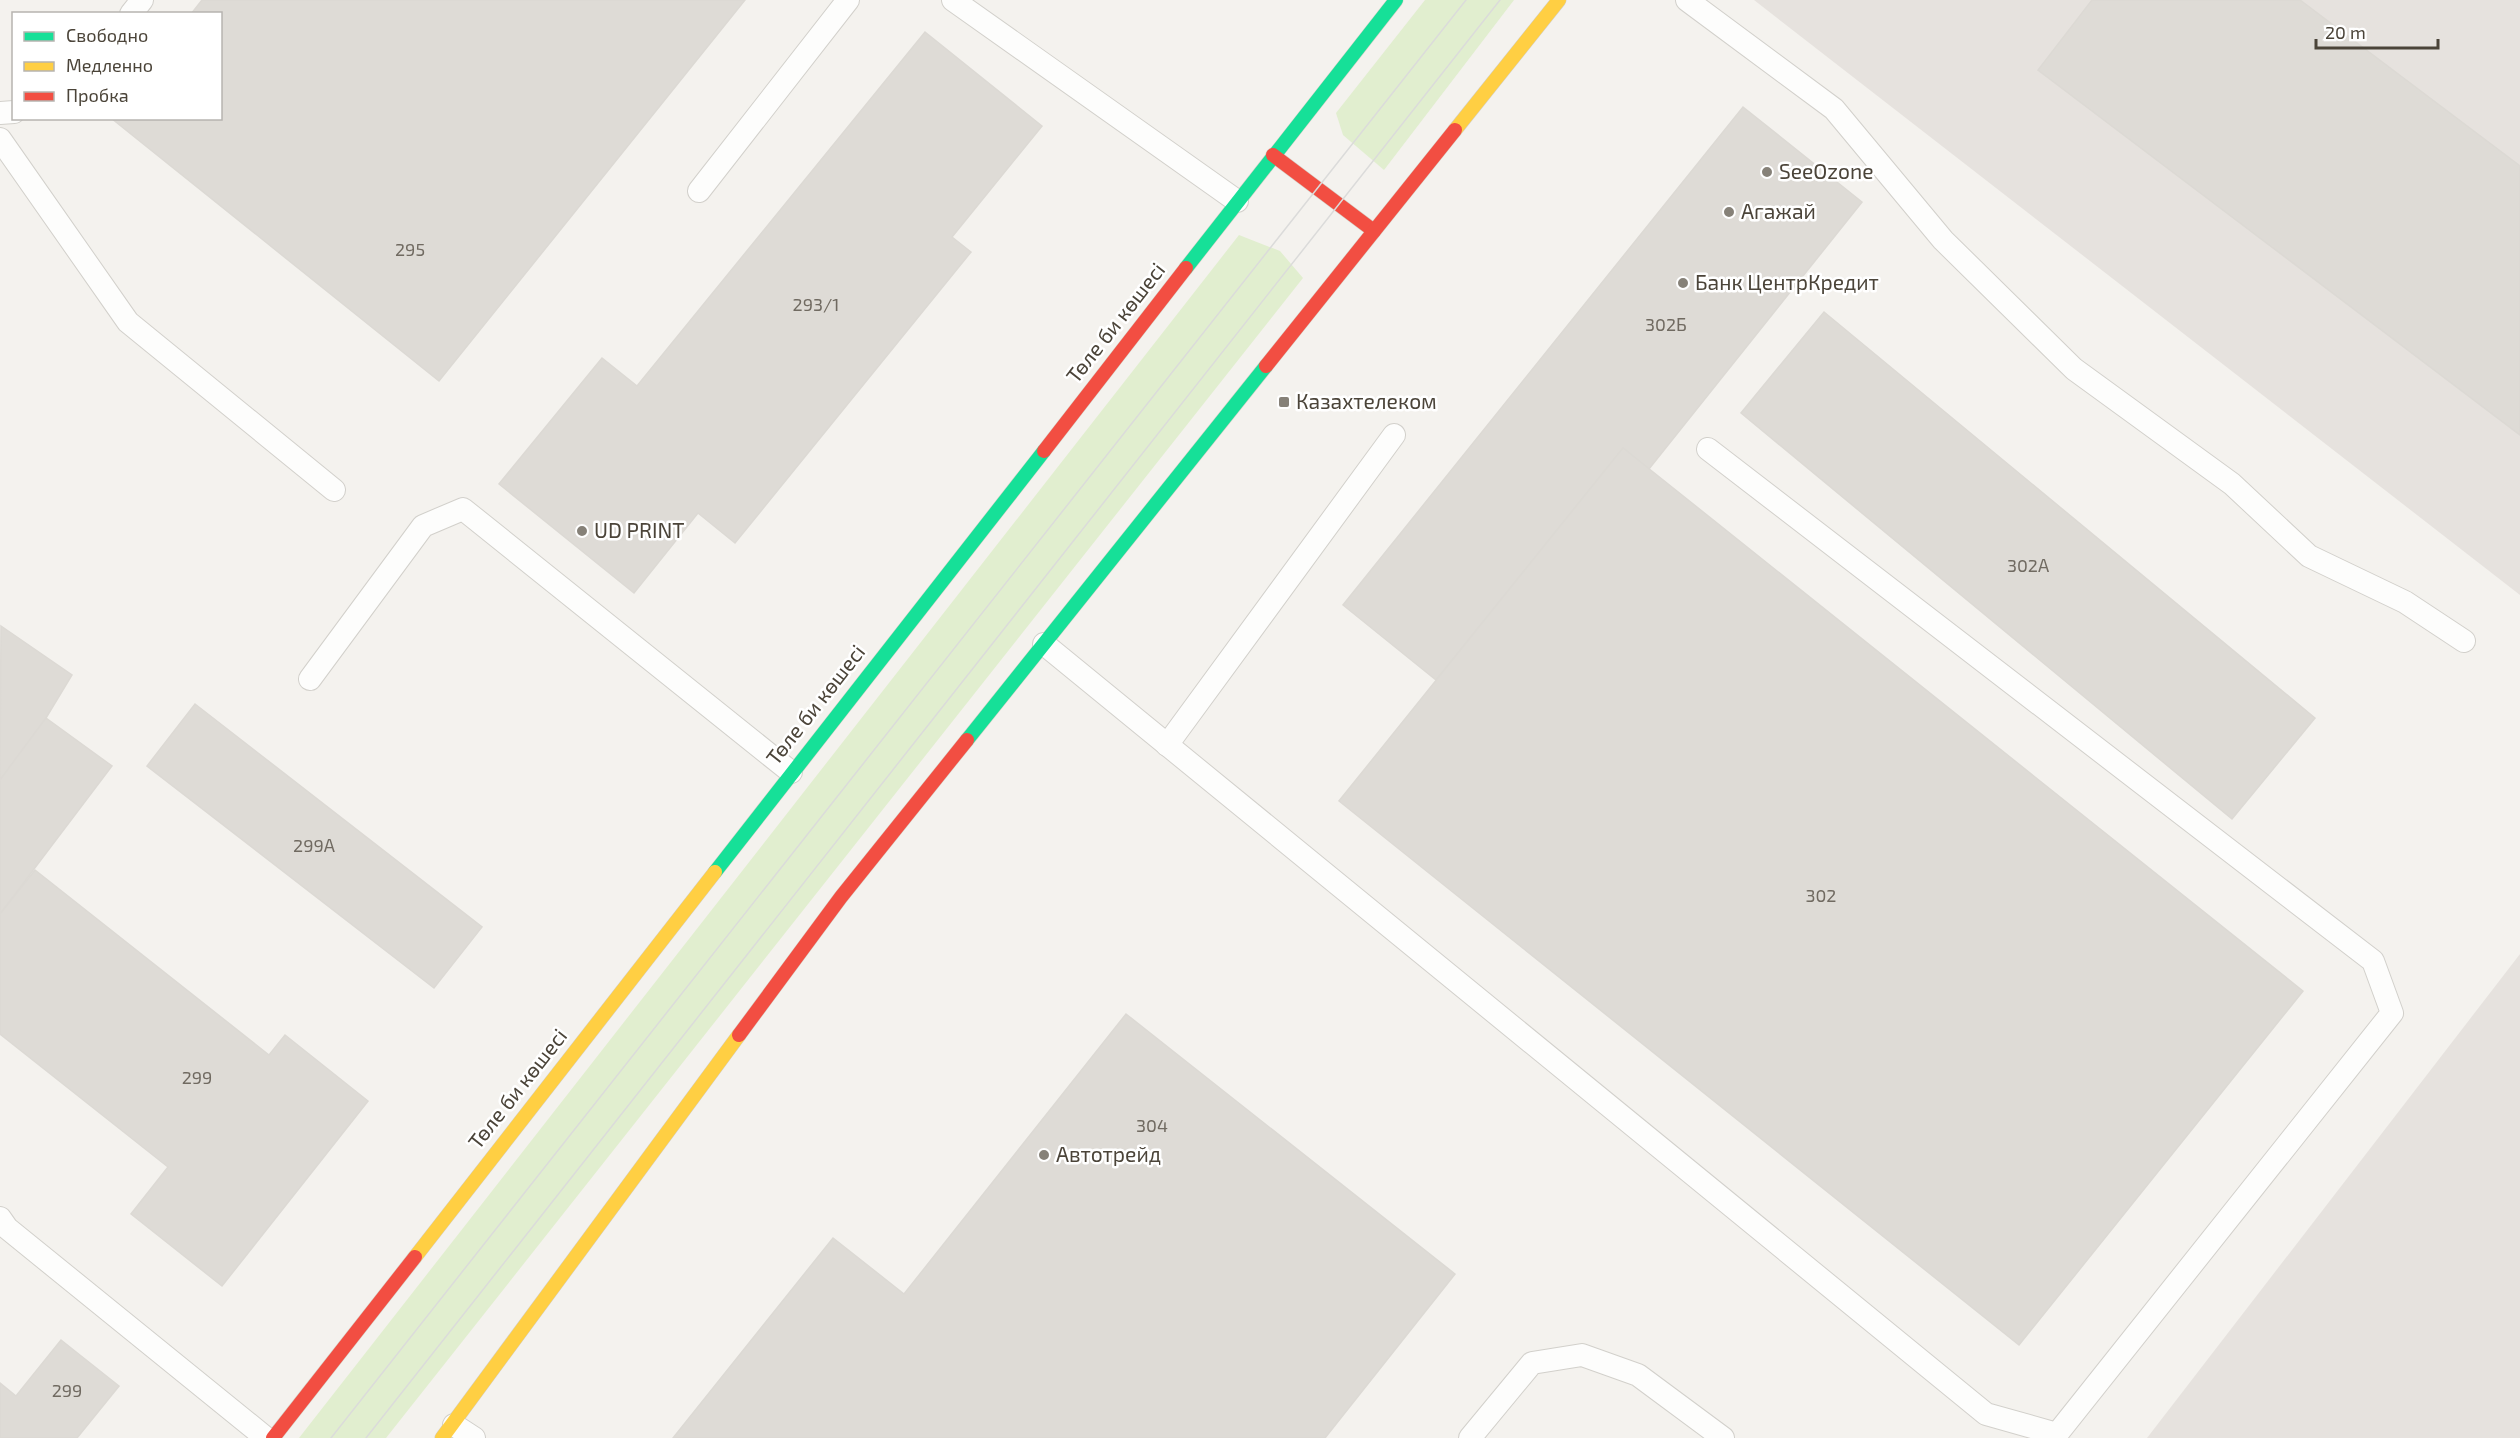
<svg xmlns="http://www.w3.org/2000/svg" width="2520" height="1438" viewBox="0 0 2520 1438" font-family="'Exo 2',sans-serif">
<rect width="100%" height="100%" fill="#f4f2ee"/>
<g fill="#e6e2de">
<polygon points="1754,0 2520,0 2520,595"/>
<polygon points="2520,954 2520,1438 2147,1438"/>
</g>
<g fill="#e1eecf">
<polygon points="1425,0 1514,0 1384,170 1343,135 1336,113"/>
<polygon points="1239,235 1280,251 1303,278 386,1438 299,1438"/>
</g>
<g fill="#dedbd6" stroke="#dcd9d4" stroke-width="1.5">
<polygon points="202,0 745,0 439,381 111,118 220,118 220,14 191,14"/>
<polygon points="2092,0 2300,0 2520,166 2520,435 2038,70"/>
<polygon points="925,32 1042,126 952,237 971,252 735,543 698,513 634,593 499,484 602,358 637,386"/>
<polygon points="1743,107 1862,202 1649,469 1623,448 1436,680 1343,605"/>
<polygon points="1824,312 2315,718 2232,819 1741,413"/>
<polygon points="1623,448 2303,991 2019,1345 1339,801"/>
<polygon points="1,626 72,675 46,718 0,780"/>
<polygon points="195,704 482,927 434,988 147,766"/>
<polygon points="46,718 112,766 0,914 0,780"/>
<polygon points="35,870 269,1055 285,1035 368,1101 222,1286 131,1214 168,1167 0,1034 0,914"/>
<polygon points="1126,1014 1455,1274 1325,1438 673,1438 833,1238 904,1294"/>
<polygon points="61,1340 119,1386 77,1438 0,1438 0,1383 16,1396"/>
</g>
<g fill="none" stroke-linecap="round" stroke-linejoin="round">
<g stroke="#d2d0cb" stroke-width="24">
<g id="lane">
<polyline points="953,0 1237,201"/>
<polyline points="1687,0 1834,109 1943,240 2074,369 2232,484 2309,556 2405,602 2464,641"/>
<polyline points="131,14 142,0"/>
<polyline points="0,113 14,112"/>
<polyline points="0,139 128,322 334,490"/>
<polyline points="699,191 848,0"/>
<polyline points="1044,644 1986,1414 2057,1434 2392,1013 2373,961 1708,449"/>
<polyline points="310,679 423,526 463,509 791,772"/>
<polyline points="1167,745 1394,435"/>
<polyline points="0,1218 7,1228 266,1438"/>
<polyline points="454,1425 474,1438"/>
<polyline points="1470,1438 1532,1363 1582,1355 1638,1375 1723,1438"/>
</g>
</g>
<g stroke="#d3cfc5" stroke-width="15">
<g id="fast">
<polyline points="1186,268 1396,0"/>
<polyline points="967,740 1266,366"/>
<polyline points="715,872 1044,451"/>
</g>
</g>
<g stroke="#d3cfc5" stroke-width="15">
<g id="slow">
<polyline points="1455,130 1559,0"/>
<polyline points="415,1257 715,872"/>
<polyline points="442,1438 739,1035"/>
</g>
</g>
<g stroke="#d3cfc5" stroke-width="15">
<g id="jam">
<polyline points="1273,155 1374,231"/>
<polyline points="1266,366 1455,130"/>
<polyline points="1044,451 1186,268"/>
<polyline points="739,1035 841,897 967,740"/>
<polyline points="273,1438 415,1257"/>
</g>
</g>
<use href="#lane" stroke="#fdfdfc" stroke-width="22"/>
<use href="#fast" stroke="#16e098" stroke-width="14"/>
<use href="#slow" stroke="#ffcf43" stroke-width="14"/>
<use href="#jam" stroke="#f24e42" stroke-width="14"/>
<g stroke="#dbdbda" stroke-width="1.5">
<polyline points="331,1438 1466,0"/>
<polyline points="366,1438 1500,0"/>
</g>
</g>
<g fill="#868178" stroke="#fff" stroke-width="2">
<circle cx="1767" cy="172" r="6"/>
<circle cx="1729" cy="212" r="6"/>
<circle cx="1683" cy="283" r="6"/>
<rect x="1278" y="396" width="12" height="12" rx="3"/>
<circle cx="582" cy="531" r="6"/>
<circle cx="1044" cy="1155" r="6"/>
</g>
<g text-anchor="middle" stroke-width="5" stroke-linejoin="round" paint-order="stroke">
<g font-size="18" fill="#706a61">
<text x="410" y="256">295</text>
<text x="816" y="311">293/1</text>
<text x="1666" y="331">302Б</text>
<text x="2028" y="572">302А</text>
<text x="314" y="852">299А</text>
<text x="1821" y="902">302</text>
<text x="197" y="1084">299</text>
<text x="1152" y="1132">304</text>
<text x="67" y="1397">299</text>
</g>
<g font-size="21" fill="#4b4439" stroke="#fff" text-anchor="start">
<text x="1779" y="179">SeeОzone</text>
<text x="1741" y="219">Агажай</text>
<text x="1695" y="290">Банк ЦентрКредит</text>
<text x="1296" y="409">Казахтелеком</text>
<text x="594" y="538">UD PRINT</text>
<text x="1056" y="1162">Автотрейд</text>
</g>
<g font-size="21" fill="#4b4439" stroke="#fff">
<text transform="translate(1116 323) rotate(-52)" y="7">Төле би көшесі</text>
<text transform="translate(816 705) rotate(-52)" y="7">Төле би көшесі</text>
<text transform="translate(518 1089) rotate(-52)" y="7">Төле би көшесі</text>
</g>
</g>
<rect x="12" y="12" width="210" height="108" fill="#ffffff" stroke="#b7b4b0" stroke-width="1.5"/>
<rect x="24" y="32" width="30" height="9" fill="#16e098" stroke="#b7b4b0" stroke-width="1.5"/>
<text x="66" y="42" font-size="18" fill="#4b4439">Свободно</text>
<rect x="24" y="62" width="30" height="9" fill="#ffcf43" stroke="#b7b4b0" stroke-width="1.5"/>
<text x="66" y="72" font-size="18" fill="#4b4439">Медленно</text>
<rect x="24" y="92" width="30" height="9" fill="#f24e42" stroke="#b7b4b0" stroke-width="1.5"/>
<text x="66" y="102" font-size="18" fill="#4b4439">Пробка</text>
<path d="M2316 39v9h122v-9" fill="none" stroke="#4b4439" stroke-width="3"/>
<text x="2325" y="39" font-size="18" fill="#4b4439" stroke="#ffffff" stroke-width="4.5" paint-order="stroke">20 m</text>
</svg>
